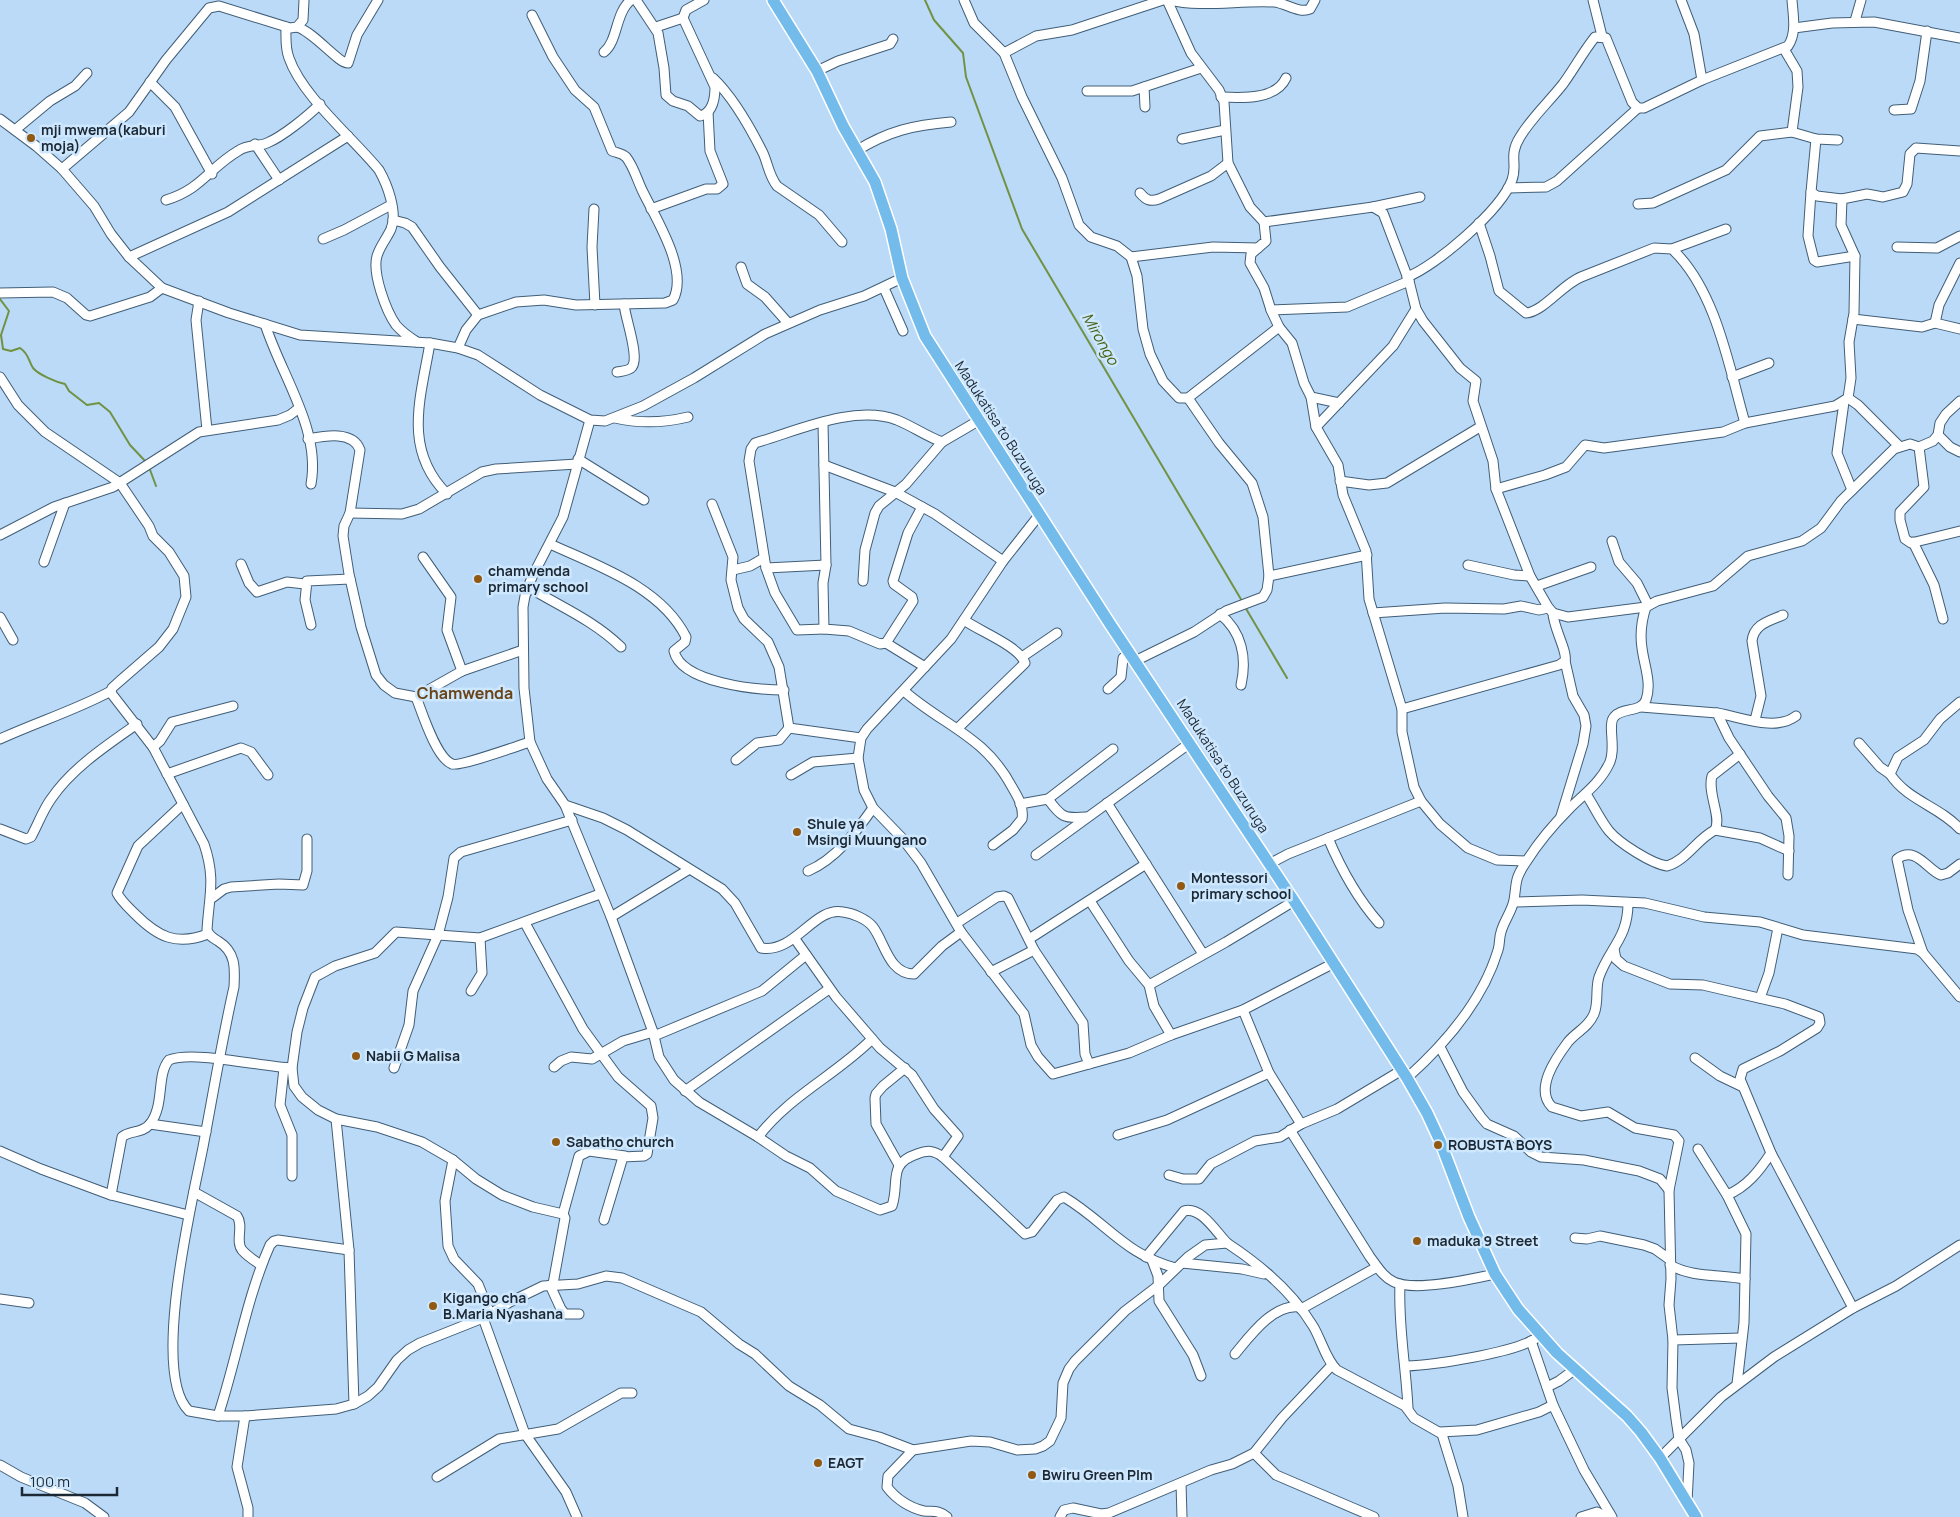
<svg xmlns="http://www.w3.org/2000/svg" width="1960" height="1517" viewBox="0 0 1960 1517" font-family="Manrope,sans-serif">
<rect width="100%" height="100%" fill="#badaf8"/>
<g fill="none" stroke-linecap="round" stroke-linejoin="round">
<g stroke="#719243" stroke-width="2">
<polyline points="925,0 934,20 963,53 966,77 1022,229 1242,601"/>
<path d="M 0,299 L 9,311 L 1,335 L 3,349 L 11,351 L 20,348 C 29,354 28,360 33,368 C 39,375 56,382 65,384 L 69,391 L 87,405 L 99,403 L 110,412 L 130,445 L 147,463"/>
<polyline points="149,467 156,486"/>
<polyline points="1245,607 1287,678"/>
</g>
<g stroke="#415e77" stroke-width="11">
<g id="minor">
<path d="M 636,0 L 658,33 L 664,68 L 666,95 L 673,101 L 688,106 L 700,116 C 713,113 715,98 715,87 L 683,18 L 686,10 L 704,0"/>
<polyline points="964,0 974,23 1004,53 1022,97 1062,178 1079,225 1091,237 1117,246 1131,257 1137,276 1143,329 1150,354 1163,381 1179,398 1188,398 1279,327"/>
<polyline points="1167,0 1191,53 1219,90 1224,102 1228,163 1250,207 1264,222 1373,207 1383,213 1409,281 1416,309 1423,321 1460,368 1476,381 1473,401 1493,461 1496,489 1530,576 1548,607 1553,613 1568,617 1646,607"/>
<path d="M 1169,0 C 1201,8 1240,0 1274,2 C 1286,3 1299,14 1310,9 L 1315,0"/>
<polyline points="1593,0 1602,36"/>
<polyline points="1681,0 1694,34 1702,80"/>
<polyline points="1855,21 1861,0"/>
<path d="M 286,27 C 286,38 285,48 289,58 C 302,96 353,138 379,170 C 387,184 398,212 391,229 C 387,238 380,246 377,256 C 372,273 386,311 396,325 C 402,332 409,337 417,342"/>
<path d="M 297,27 C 314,32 339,64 348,63 L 357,35 L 378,0"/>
<polyline points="656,27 683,18"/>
<polyline points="1794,28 1832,23 1874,22 1960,38"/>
<path d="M 604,52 C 618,41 615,13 631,0"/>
<polyline points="1004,53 1036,36 1072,30 1163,0"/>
<polyline points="817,71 838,61 890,44 893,39"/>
<path d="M 713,78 C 734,98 750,127 763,153 C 768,164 769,176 777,186 L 819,215 L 842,242"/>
<polyline points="150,82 175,107 212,174"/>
<polyline points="1144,87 1145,107"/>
<polyline points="1087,91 1132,91 1201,68"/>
<path d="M 1221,97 C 1242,98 1276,100 1286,78"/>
<polyline points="1894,110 1911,109 1920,81 1927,31"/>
<polyline points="0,119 36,146 62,169 94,206 111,234 129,257 162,288 229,313 300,335 430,343 458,348 478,355 540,395 590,420 605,421 643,406 694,378 765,334 820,310 864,296 902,278"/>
<polyline points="15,130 50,101 75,86 87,73"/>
<polyline points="1792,132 1816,139 1838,140"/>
<polyline points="1182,139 1225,130"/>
<polyline points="1816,139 1811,192 1817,196 1842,199 1867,194 1883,197 1903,192 1907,184 1910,154 1916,148 1960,151"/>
<polyline points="255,144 279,180"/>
<path d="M 856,151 C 888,131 914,125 951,122"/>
<polyline points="62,169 129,112 166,60 209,8 219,6 290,28 297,27 303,20 304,0"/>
<polyline points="1508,188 1546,187 1557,181 1638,108"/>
<polyline points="1811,192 1808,236 1814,260 1817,262 1855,256"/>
<path d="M 1140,193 C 1146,200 1150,202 1159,199 L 1211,176 L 1228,163"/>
<path d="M 166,200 C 202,189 209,168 238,151 C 248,144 257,147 267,143 C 282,137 308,116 320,104"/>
<polyline points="1638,204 1653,203 1726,170 1760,136 1792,132 1798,87 1797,71 1784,49"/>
<polyline points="1373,207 1420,197"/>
<polyline points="594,209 592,247 595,305"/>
<polyline points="651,209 706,189 717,189 723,184 710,151 708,112"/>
<polyline points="393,220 405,223 412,227 440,267 478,315"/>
<polyline points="1264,222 1266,241 1251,254 1250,263 1264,288 1271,310 1279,327 1292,343 1304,383 1311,397 1316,427 1338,465 1343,495 1366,551 1369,599 1402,709 1402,732 1414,787 1421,801 1440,824 1468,848 1497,860 1526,861"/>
<path d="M 1479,223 L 1490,256 L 1499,291 L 1526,313 C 1543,312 1563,284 1581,277 L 1654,248 L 1672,249 C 1716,290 1729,367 1745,423"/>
<polyline points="323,239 344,230 391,205"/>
<polyline points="1897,247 1937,248 1960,236"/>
<polyline points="1672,249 1726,229"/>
<polyline points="129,257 228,212 348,136"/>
<polyline points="1131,257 1213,247 1258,248"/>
<polyline points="741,267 747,284 765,297 788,323"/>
<path d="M 1407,277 C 1436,266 1501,210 1512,180 C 1518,164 1508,156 1520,137 C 1532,117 1549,102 1563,84 C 1574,69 1583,52 1595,37 L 1606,38 L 1632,102 L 1638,108 L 1644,108 L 1702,80 L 1788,46 C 1797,33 1793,15 1792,0"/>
<polyline points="884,288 903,331"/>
<polyline points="0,293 53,292 67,298 86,315 90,316 150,297 162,288"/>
<polyline points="199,301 196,320 207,430"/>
<polyline points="1271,310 1347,307 1409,281"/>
<polyline points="1853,319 1922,327 1935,323 1960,329"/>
<polyline points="1935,323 1939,305 1960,263"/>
<path d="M 265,324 C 281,375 321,429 311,484"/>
<path d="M 430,343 C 421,397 402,449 447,494"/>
<path d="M 458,348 L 466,330 L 478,315 L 516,302 L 544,300 L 576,305 L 665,303 L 673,300 C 689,270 656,219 643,192 C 637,180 634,167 626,157 C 622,153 617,153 612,151 L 594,107 L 575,90 L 553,57 L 532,15"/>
<path d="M 617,372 C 622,371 629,371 632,367 C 640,357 625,318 624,304"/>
<path d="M 0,377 L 18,405 L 45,432 L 120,483 L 149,526 L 153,536 L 169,552 L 184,576 L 186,597 L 173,629 L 159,647 L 121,680 L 112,688 L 111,693 L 153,747 L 204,844 C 216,879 209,896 207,930 C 209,936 213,938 218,941 C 236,952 235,968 234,987 C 222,1040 213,1094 203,1147 C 193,1198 150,1374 189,1411 L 218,1416 L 245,1416 L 336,1409 L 354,1404 L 368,1396 L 378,1387 L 397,1360 L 408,1350 L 420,1343 L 483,1318 L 510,1302 L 543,1286 L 578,1284 L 606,1276 L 622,1278 L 701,1312 L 739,1344 L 755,1354 L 789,1386 L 820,1405 L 849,1429 L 879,1437 L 913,1450 L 971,1441 L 990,1442 L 1017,1450 L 1035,1449 L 1043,1446 L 1050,1441 L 1061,1418 L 1063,1383 L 1069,1369 L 1075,1361 L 1125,1311 L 1159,1285 L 1188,1257 L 1205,1245 L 1227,1243 C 1259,1264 1293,1293 1313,1326 C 1321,1339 1326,1360 1337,1370 L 1405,1406 L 1414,1418 L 1442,1434 L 1458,1486 L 1463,1517"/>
<polyline points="1732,377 1769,363"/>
<polyline points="1311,397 1339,403"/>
<polyline points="1848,398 1858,405 1899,446"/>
<polyline points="1844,402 1837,453 1852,490"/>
<path d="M 615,418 C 641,424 663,423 688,417"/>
<path d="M 590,420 L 563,517 L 532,577 L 525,596 L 523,607 L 524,688 L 530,742 L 547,779 L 565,805 L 603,818 L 627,830 L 722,889 L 735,903 L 761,948 C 795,954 814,906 843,912 C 852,913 867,919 873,927 C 885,943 889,974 914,974 L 942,946 L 961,932"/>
<polyline points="823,423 826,565 823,583 824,629 849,631 880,644 886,643 913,601 912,597 894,584 893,581 908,533 922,507"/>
<polyline points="1316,427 1393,346 1416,309"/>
<polyline points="1938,435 1950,447 1960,452"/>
<path d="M 308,439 C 324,436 353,430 360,450 L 350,513 L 344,526 L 343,536 L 349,574 L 361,627 L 376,675 L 384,685 L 395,693 L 416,697 L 462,671 L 523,650"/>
<polyline points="1919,447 1924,487 1900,512 1900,520 1905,539 1911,543 1960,531"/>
<polyline points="578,459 644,500"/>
<polyline points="824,465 895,492 935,514 1003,561"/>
<polyline points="1340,481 1369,485 1387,483 1480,427"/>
<polyline points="1496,489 1545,475 1566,467 1585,445 1604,448 1723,432 1745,423 1835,406 1848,398 1851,378 1849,342 1854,313 1855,256 1841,225 1842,199"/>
<polyline points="712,504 733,557 731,580 738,608 744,619 768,642 779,667 789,728 861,738"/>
<polyline points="350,513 402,514 419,509 482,472 496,469 577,464"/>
<polyline points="1040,514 1003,561 951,639 867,729 861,738 858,758 864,790 873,808 902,838 921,863 961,932 1024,1014 1031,1045 1038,1057 1053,1074 1129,1053 1171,1035 1243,1010 1334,963"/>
<polyline points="0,535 54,507 113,487 199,432 278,420 290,415 299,408"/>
<polyline points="1612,541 1619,562 1637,583 1648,605"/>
<polyline points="1913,542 1934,585 1943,619"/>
<path d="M 550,544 C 598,566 661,587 686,637 L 685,642 L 674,651 C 681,683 757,690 784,690"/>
<polyline points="423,557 451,597 447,630 462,671"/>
<polyline points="44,562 65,503"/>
<polyline points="241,564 249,583 257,592 287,582 305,584"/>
<polyline points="1468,565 1514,575 1530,576"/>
<polyline points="766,568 826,565"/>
<polyline points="733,570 750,566 764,558"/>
<polyline points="1269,576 1367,555"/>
<polyline points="863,581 865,550 875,513 879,506 906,484 942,442"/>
<polyline points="1537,586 1591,567"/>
<path d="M 528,587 C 561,607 593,620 621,647"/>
<polyline points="1373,613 1445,608 1504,609 1521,606 1539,610 1548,608"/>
<path d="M 1220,614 C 1242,632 1247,658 1241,685"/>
<polyline points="0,617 13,640"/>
<polyline points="311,625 305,600 307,581 350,579"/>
<path d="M 824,629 L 797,630 L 775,593 L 766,568 L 749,461 L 751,449 L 755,443 C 797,431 854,404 897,420 C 912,426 926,436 942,442 L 978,421"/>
<polyline points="886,643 925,667"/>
<polyline points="1022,657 1057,633"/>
<polyline points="1135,661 1194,632 1226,611 1263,597 1267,590 1269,576 1263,517 1252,483 1219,443 1188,398"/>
<polyline points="1108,689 1121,677 1123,658 1130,653"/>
<path d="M 904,691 C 944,726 985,736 1012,787 C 1018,797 1024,807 1022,819 L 1013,830 L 993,845"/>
<path d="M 416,697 C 422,712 436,758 452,764 C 459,767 517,746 530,742"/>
<path d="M 1960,702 L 1940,719 L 1924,740 L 1898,757 L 1890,774 C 1908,801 1939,806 1960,829"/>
<polyline points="1641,707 1717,713 1729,738 1768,796 1786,818 1789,836 1788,875"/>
<path d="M 1402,709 L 1559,665 L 1565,661 C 1568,652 1553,627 1553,613"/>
<path d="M 1717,713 C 1741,717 1775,732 1796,716"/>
<path d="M 1755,720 L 1761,696 L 1752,641 C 1754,624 1769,621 1783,615"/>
<path d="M 958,728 L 1025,663 C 1019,646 979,631 964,620"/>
<path d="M 0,739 C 37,722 76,710 111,691"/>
<polyline points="1859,743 1880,767 1890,774"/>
<polyline points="153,747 160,741 172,722 233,706"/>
<polyline points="736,760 757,743 779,740 789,728"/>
<polyline points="167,774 241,748 251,752 268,775"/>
<polyline points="791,775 813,762 858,758"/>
<path d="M 1586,794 C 1594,806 1600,820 1609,831 C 1619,843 1652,864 1667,866 C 1687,860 1697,839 1715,830 C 1722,817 1707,793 1712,776 L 1740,754"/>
<path d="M 1048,799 C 1061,817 1064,819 1086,817"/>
<polyline points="1107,803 1203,954"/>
<path d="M 183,804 L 138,846 L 117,893 C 121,901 129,908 135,914 C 158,937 176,946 208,934"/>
<polyline points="1020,804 1048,799 1113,749"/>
<path d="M 565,805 L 611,917 L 653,1032 L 659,1057 L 674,1080 L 699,1102 L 758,1137 L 786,1156 L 810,1168 L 836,1191 L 880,1210 L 892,1206 C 900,1182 887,1164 917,1154 C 928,1150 933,1150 943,1157"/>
<polyline points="1561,816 1583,744 1586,726 1584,715 1573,696 1565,661"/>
<path d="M 0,829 L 26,839 L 31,837 C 38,824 43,810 51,799 C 72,768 107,745 137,724"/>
<polyline points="1715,830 1760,838 1789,851"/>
<path d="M 1328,838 C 1341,869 1357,898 1379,923"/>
<polyline points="1036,855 1190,743"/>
<polyline points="1269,864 1288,854 1421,801"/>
<path d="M 808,871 C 836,859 856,832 873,808"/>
<polyline points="212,898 224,889 231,887 279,884 303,885 307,871 307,839"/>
<polyline points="1090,901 1129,961 1149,985 1154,1006 1171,1035"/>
<polyline points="1514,902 1582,900 1645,903 1704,917 1760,922 1803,935 1917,949 1923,953 1960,997"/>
<path d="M 1628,903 C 1628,938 1610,947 1599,977 C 1595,989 1599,1002 1594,1014 C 1588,1028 1577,1031 1568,1042 C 1556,1058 1534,1089 1552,1107 L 1581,1116 L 1608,1112 L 1635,1128 L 1674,1135 L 1679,1141 L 1669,1190 L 1671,1279 L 1669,1305 L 1673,1340 L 1672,1388 L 1676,1419 L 1679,1439 L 1686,1450 L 1689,1463 L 1687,1502"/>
<polyline points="611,917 688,870"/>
<polyline points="525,923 583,1029 618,1077 651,1106 653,1118 647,1154 644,1156 623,1157 604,1220"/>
<polyline points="957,923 997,897 1004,896 1008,898 1034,950 1083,1023 1085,1054 1089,1064"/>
<path d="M 795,939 L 836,997 L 880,1048 L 912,1075 L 934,1109 L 958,1136 L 943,1157 L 1025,1234 L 1032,1232 L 1057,1200 L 1064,1197 C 1106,1222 1125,1255 1176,1268"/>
<polyline points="1029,939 1146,864"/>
<polyline points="1614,949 1616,959 1624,966 1670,984 1703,985 1720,989 1785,1004 1819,1017 1820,1023 1817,1028 1780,1051 1743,1069 1740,1079 1771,1153 1853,1308"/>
<path d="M 1923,953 L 1908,910 L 1897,859 C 1916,845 1927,870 1941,875 L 1948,873 L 1960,864"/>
<polyline points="991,972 1034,950"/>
<polyline points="1149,985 1226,942 1294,901"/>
<polyline points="471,991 482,973 480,938"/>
<polyline points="1760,998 1769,973 1778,928"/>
<polyline points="1243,1010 1269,1073 1301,1124"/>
<polyline points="654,1036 762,991 806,955"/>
<polyline points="1440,1047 1463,1092 1481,1117 1487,1124 1514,1136 1531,1152 1541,1157 1584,1160 1639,1171 1660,1179 1669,1190"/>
<polyline points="1695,1058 1720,1076 1743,1087"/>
<polyline points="554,1067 561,1061 571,1057 592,1059 623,1041 653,1032"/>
<polyline points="284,1068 280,1105 292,1135 292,1176"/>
<polyline points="394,1068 409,1025 413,991 438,935 448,897 454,858 461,852 572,820"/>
<path d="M 1407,1078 C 1445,1044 1483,1000 1498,950 C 1500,944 1499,938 1501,932 C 1504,921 1512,911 1514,900 C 1517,882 1514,880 1526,862 C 1538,843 1553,825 1569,809 C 1583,795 1600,783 1609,764 C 1617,749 1607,725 1614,717 C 1622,707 1641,713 1646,700 C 1652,683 1644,665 1642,648 C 1640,635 1642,619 1646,607 L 1657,601 L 1713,586 L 1748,556 L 1802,541 L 1821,528 L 1841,501 L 1894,449 L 1910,444 L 1919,447 L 1933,441 L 1938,435 L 1940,423 L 1946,414 L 1960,401"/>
<polyline points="685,1091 829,989"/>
<polyline points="336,1119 349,1250 354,1404"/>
<polyline points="150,1124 206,1132"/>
<path d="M 1290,1130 L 1370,1257 C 1377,1266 1383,1277 1394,1282 C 1415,1292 1472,1279 1495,1274"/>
<polyline points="1118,1135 1167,1120 1269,1073"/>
<path d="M 758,1137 C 789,1096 836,1075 872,1039"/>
<polyline points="1698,1149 1727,1195 1746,1234 1744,1323 1737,1384"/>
<polyline points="0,1151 41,1169 111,1195 188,1215"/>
<polyline points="453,1160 445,1201 448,1246 454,1259 478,1284 490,1314"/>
<polyline points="899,1165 876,1124 875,1098 876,1094 883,1086 905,1068"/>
<polyline points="1169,1175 1183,1179 1199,1179 1211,1164 1255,1141 1280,1137 1301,1124 1337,1109 1402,1070"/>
<path d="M 194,1192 L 237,1216 C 244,1226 235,1241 242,1250 C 247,1256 255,1261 261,1265"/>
<path d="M 111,1195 L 122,1137 C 130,1130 142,1134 150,1124 C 165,1105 156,1075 169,1060 C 193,1050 262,1067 292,1068"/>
<path d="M 1727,1195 C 1747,1187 1760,1170 1771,1153"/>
<polyline points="563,1214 579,1156 589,1151 625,1156"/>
<polyline points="1575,1238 1587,1239 1600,1236 1644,1245 1655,1249 1669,1259"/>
<path d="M 1146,1257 L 1184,1211 C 1201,1206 1216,1232 1227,1243"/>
<polyline points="1152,1260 1158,1276 1159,1301 1193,1355 1201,1376"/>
<polyline points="1182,1263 1242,1269 1264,1274"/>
<path d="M 1670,1265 C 1693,1278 1719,1274 1745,1279"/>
<polyline points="553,1284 565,1218 563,1214 533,1207 502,1195 476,1179 453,1160 422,1142 377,1127 336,1119 318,1110 302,1097 294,1086 292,1068 297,1032 303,1008 315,977 335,966 375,953 396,932 480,938 600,894"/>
<path d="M 1400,1284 C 1398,1326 1406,1366 1408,1408"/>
<polyline points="550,1285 561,1309 565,1314 579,1314"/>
<polyline points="0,1299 29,1303"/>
<polyline points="1301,1309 1377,1267"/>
<polyline points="483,1318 525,1434 566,1492 577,1517"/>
<polyline points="1673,1340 1741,1338"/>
<polyline points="1531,1341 1553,1405 1584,1470 1612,1517"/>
<path d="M 1235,1354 C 1250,1336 1273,1304 1299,1307"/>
<path d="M 1406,1366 C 1435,1365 1512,1353 1535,1339"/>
<polyline points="1547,1387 1559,1381 1574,1370"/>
<path d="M 218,1416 C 237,1359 246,1299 270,1245 L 274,1241 L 278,1240 L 349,1250"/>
<polyline points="245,1416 237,1467 248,1508 248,1517"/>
<polyline points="1440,1432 1477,1430 1539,1412 1553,1405"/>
<path d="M 913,1450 L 888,1476 L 887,1487 C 896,1499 910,1508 924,1511 C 933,1512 940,1510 947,1517"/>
<polyline points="1254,1453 1276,1475 1374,1517"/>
<polyline points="1660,1458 1721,1397 1774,1357 1853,1308 1896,1286 1960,1245"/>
<polyline points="0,1465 21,1477 85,1503 104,1517"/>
<polyline points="437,1477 499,1439 558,1429 621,1393 632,1393"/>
<polyline points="1181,1483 1182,1517"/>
<polyline points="1060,1517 1064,1510 1073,1508 1101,1514 1109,1513 1211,1470 1232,1464 1254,1453 1282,1418 1332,1365"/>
<polyline points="1581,1517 1597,1512 1606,1517"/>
</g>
</g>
<g stroke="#fff" stroke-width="14">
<polyline id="major" points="773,0 817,71 843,126 875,182 891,229 902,278 925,336 1110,624 1294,901 1407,1078 1427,1113 1440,1141 1469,1217 1495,1274 1518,1309 1557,1353 1627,1416 1641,1432 1660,1458 1696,1517"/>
</g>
<use href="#minor" stroke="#fff" stroke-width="9"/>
<use href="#major" stroke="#73bbeb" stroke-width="11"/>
</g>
<g fill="#915911" stroke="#cde7fe" stroke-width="2">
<circle cx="31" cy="138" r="5"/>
<circle cx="478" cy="579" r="5"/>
<circle cx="797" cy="832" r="5"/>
<circle cx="1181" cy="886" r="5"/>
<circle cx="356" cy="1056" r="5"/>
<circle cx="556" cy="1142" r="5"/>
<circle cx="1438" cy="1145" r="5"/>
<circle cx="1417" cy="1241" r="5"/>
<circle cx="433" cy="1306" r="5"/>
<circle cx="818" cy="1463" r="5"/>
<circle cx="1032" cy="1475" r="5"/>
</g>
<g text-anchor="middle" stroke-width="5" stroke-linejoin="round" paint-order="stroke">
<g font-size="14" font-weight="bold" fill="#1c2833" stroke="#cde7fe" text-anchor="start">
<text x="41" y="135">mji mwema(kaburi<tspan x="41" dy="16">moja)</tspan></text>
<text x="488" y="576">chamwenda<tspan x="488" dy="16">primary school</tspan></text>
<text x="807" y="829">Shule ya<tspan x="807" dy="16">Msingi Muungano</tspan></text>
<text x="1191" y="883">Montessori<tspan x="1191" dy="16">primary school</tspan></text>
<text x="366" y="1061">Nabii G Malisa</text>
<text x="566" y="1147">Sabatho church</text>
<text x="1448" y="1150">ROBUSTA BOYS</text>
<text x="1427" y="1246">maduka 9 Street</text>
<text x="443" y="1303">Kigango cha<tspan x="443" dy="16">B.Maria Nyashana</tspan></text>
<text x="828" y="1468">EAGT</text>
<text x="1042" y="1480">Bwiru Green Plm</text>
</g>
<g font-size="14" fill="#1c2833" stroke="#cde7fe">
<text transform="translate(1001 428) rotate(57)" y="5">Madukatisa to Buzuruga</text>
<text transform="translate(1223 766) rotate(57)" y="5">Madukatisa to Buzuruga</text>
</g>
<g font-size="15" font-style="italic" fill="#48620f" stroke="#cde7fe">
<text transform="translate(1100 339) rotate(60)" y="5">Mirongo</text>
</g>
<g font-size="16" font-weight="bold" fill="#6a4316" stroke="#cde7fe">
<text x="465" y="699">Chamwenda</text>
</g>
</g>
<path d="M22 1487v8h95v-8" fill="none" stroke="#1c2833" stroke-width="2.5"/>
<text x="30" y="1487" font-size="15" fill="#1c2833" stroke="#cde7fe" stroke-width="4" paint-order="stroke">100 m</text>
</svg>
